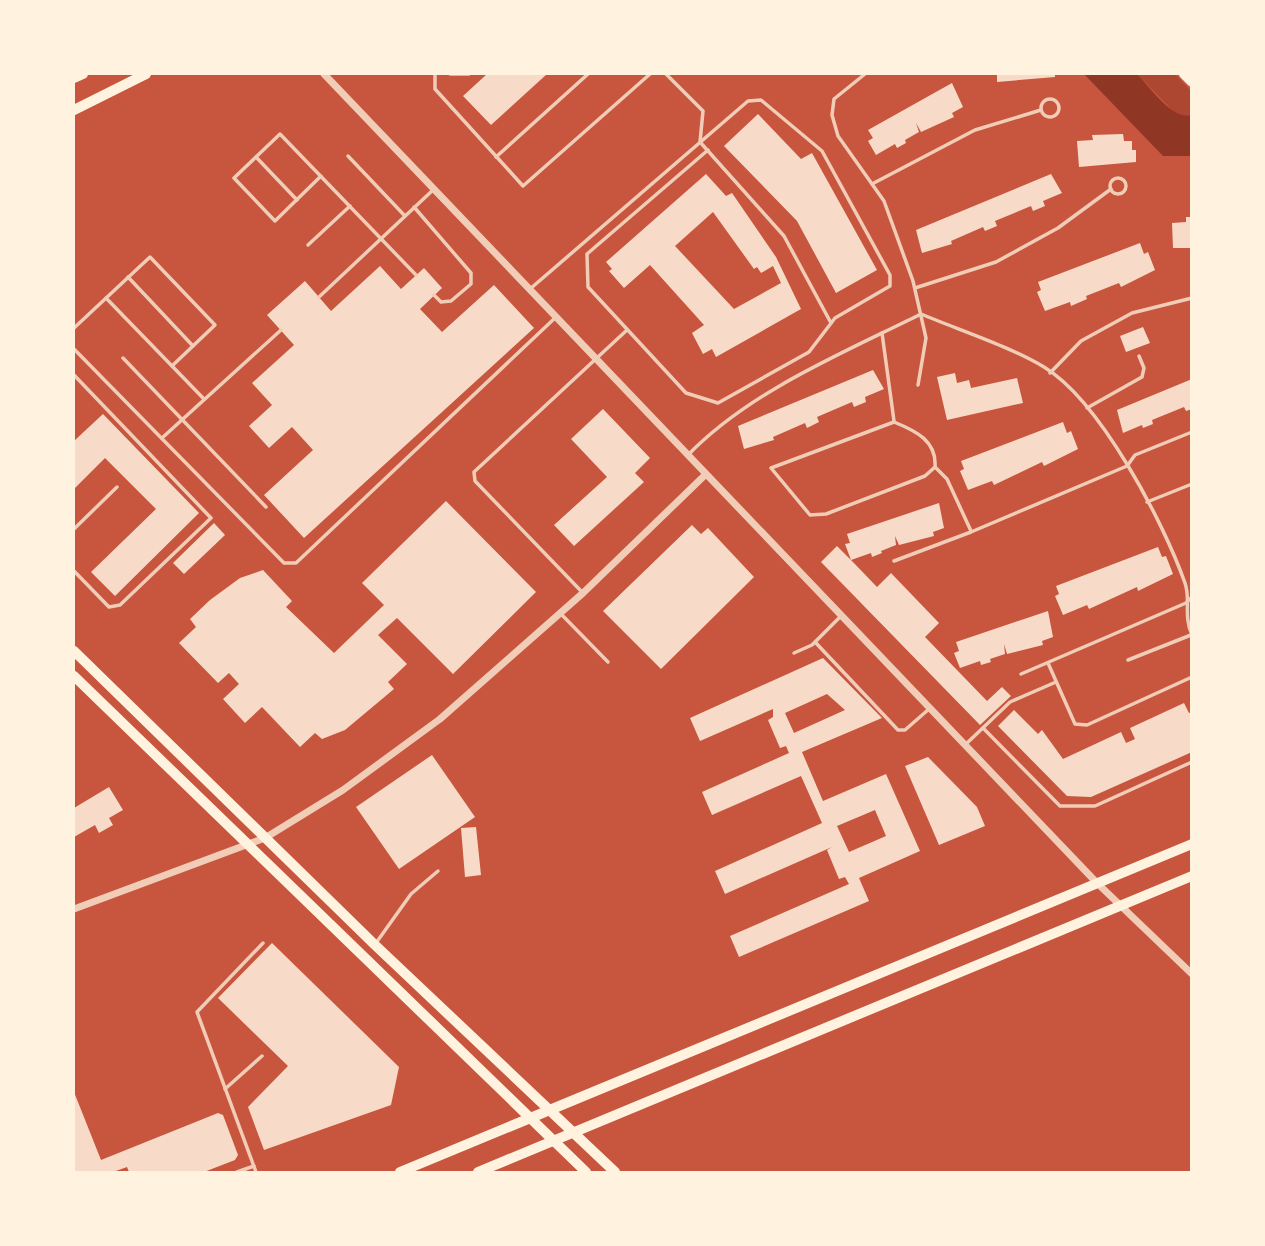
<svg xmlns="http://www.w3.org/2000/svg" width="1265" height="1246" viewBox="0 0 1265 1246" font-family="'PT Sans Narrow',sans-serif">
<rect width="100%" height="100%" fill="#c8553d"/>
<polygon fill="#ae4732" points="1137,74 1175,74 1191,91 1191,115 1186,117 1175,113"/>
<path fill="#8f3625" d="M 1084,74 L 1137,74 C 1149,86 1173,121 1191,115 L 1191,156 L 1163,156 Z"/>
<g fill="#f7dbc8" fill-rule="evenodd">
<polygon points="487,74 547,74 491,125 463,96"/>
<polygon points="997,74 1055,74 1055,77 997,82"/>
<polygon points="952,83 963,107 952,113 954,117 921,132 916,123 919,132 905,140 906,143 897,148 895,144 876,155 868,141 873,138 868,130"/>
<polygon points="758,114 801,159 812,153 877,270 836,293 797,221 724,146"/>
<polygon points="1123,134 1124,141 1132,141 1132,150 1136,150 1136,162 1079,167 1077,141 1093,140 1092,135"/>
<path d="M 706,174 L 726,196 L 732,193 L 776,257 L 801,309 L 716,357 L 712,349 L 703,354 L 692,333 L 704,325 L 650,265 L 624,288 L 609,271 L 612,269 L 606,262 ZM 713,212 L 754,269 L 757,267 L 761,273 L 773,266 L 781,283 L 734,309 L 675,246 Z"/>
<polygon points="1051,174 1062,193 1043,201 1045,206 1033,211 1031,206 995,221 997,226 985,231 983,227 951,241 952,244 922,253 916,230"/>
<polygon points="1186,217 1192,217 1192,248 1173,248 1172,223 1186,222"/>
<polygon points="1140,243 1144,254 1148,252 1155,270 1121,287 1119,283 1086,296 1087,299 1071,306 1070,302 1045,311 1037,292 1041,290 1038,282"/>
<polygon points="380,266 401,289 424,268 442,288 420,309 442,332 494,285 534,328 304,538 264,495 313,450 292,427 269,448 249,426 272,405 252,383 294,345 267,315 305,281 331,311"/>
<polygon points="1143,327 1150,343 1126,352 1120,336"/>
<polygon points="873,370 884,389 865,397 866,402 854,407 852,402 817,417 819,422 807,428 805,423 773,437 774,440 744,449 738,426"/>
<polygon points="955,373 957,383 969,380 971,388 1017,378 1023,403 947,420 937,377"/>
<polygon points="1192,379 1192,409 1186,411 1184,407 1152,420 1153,424 1143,428 1142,425 1123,433 1117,410"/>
<polygon points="603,409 650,458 635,473 644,482 574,546 554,525 607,477 571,439"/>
<polygon points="103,414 199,513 115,596 91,572 156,509 105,458 74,489 74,441"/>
<polygon points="1063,422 1067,433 1071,431 1078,449 1044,466 1042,462 994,485 992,481 968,490 960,471 964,469 961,461"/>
<polygon points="446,501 536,592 453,674 397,618 378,635 407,664 388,682 394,689 345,730 322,739 315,733 300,747 262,707 245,723 223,699 239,684 229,673 218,683 179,643 196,627 190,619 210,600 240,578 263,570 292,601 286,607 334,653 384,605 362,583"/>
<polygon points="939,503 944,528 933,532 934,536 899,545 895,536 896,545 881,551 882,553 872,557 871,553 851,560 877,587 891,573 939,623 925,637 987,701 1002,687 1011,696 980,725 821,562 837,546 851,560 845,544 850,543 847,534"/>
<polygon points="214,523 225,535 184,574 173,563"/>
<polygon points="692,525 701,534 708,528 754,577 661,669 603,611"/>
<polygon points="1158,547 1162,557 1166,556 1173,574 1138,591 1137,587 1089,609 1087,605 1063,615 1055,596 1059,594 1056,586"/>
<polygon points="1048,611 1053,637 1042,641 1043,645 1007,654 1004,644 1005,654 990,659 991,662 981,665 980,661 960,668 954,653 959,651 956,642"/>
<path d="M 823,658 L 882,718 L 802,752 L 823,801 L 886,774 L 920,851 L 859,878 L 869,901 L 739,957 L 730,936 L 849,884 L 845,877 L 839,879 L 827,850 L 832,847 L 725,894 L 715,871 L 822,823 L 801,776 L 712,815 L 702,792 L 789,753 L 786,746 L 780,748 L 768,720 L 773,717 L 773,709 L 700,741 L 690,718 ZM 827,694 L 845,710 L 794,733 L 785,713 ZM 875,810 L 886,836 L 849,852 L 837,826 Z"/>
<polygon points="1184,703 1189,713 1192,712 1192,752 1091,797 1067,796 998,726 1014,710 1038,734 1042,730 1063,759 1121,732 1126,743 1135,739 1130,728"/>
<polygon points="432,755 475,817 399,869 356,807"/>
<polygon points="928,757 977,807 985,826 939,845 905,766"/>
<polygon points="109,787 123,810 109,818 113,825 99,833 95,825 74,837 74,808"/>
<polygon points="476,827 481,875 465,877 461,828"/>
<polygon points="272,943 399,1067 391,1105 264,1150 248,1107 288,1066 218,998"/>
<polygon points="74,1092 101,1160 218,1113 223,1115 238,1155 235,1160 204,1172 129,1172 127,1167 113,1172 74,1172"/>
</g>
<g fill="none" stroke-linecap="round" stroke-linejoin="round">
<g stroke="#f1ccb7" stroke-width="3.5">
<polyline points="435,74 435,89 523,186 650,74"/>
<polyline points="450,74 469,74"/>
<polyline points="666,74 703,111 700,142 784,236 831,323"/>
<polyline points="865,74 834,99 832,115 838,136 884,201 913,281 926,338 918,385"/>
<circle cx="1050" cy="108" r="9"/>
<polyline points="348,156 405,216"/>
<polyline points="256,157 297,200"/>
<polyline points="496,157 588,74"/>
<polyline points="321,176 275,221 234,178 280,134 416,275"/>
<circle cx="1118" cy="186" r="8"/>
<polyline points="872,184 975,130 1041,110"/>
<polyline points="414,207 471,273 471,284 451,301 441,302 434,295"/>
<polyline points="308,245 350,206"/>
<polyline points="128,277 193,346"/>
<polyline points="915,288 996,262 1058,228 1111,189"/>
<polyline points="530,289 748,101 761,100 822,151 890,275 890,286 835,318 809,352 718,403 686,393 588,287 587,254 708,150"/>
<polyline points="319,297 434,189"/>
<polyline points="106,298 204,399"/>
<polyline points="74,328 150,257 215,325 172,366"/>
<polyline points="882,333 894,421"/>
<polyline points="74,349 284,563 296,563 556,317"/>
<polyline points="123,358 266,507"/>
<polyline points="1050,373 1081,341 1132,313 1192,298"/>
<polyline points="74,375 211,518 120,605 109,607 74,571"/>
<polyline points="1087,408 1142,377 1144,368 1139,356"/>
<path d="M 894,422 C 916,431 937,441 935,467 L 925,476 L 826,514 L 810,515 L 771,468 Z"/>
<polyline points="162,438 281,330"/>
<path d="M 688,455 C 750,391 843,353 921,314 C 959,330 1009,346 1044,367 C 1100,401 1163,521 1185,583 C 1191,600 1183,615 1192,635"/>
<polyline points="935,467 947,479 971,531"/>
<polyline points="1147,502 1192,484"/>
<polyline points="74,529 117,487"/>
<polyline points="894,561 971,532 1127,466 1135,455 1192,432"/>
<polyline points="582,592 475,481 474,472 627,330"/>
<polyline points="561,614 608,662"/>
<polyline points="815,642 898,730 905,730 929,709"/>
<polyline points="794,653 812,645 840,617"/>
<polyline points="1128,660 1191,635"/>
<polyline points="1048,663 1075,724 1087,725 1192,677"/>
<polyline points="1021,674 1186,603 1192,597"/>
<polyline points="983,728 1060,806 1095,806 1192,762"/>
<polyline points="966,744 1010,702 1056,682"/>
<polyline points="376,943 411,894 438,871"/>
<polyline points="225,1089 262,1056"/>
<polyline points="237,1172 254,1166"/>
<polyline points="256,1172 197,1012 263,943"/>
</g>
<g stroke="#f1ccb7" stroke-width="7">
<polyline points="324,74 1097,883 1192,974"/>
<polyline points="74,909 265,838 343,790 440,719 583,593 704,476"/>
</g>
<g stroke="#fff3e0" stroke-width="10">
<polyline points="74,78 83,74"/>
<polyline points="74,110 146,74"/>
<polyline points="74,651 375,945 615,1172"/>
<polyline points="74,676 586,1172"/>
</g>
<g stroke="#fff3e0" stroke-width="10">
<polyline points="1184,74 1192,82"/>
<polyline points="400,1172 1192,844"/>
<polyline points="478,1172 1192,876"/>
</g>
</g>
<rect width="1265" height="1246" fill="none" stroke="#fff3e0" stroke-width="150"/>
</svg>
